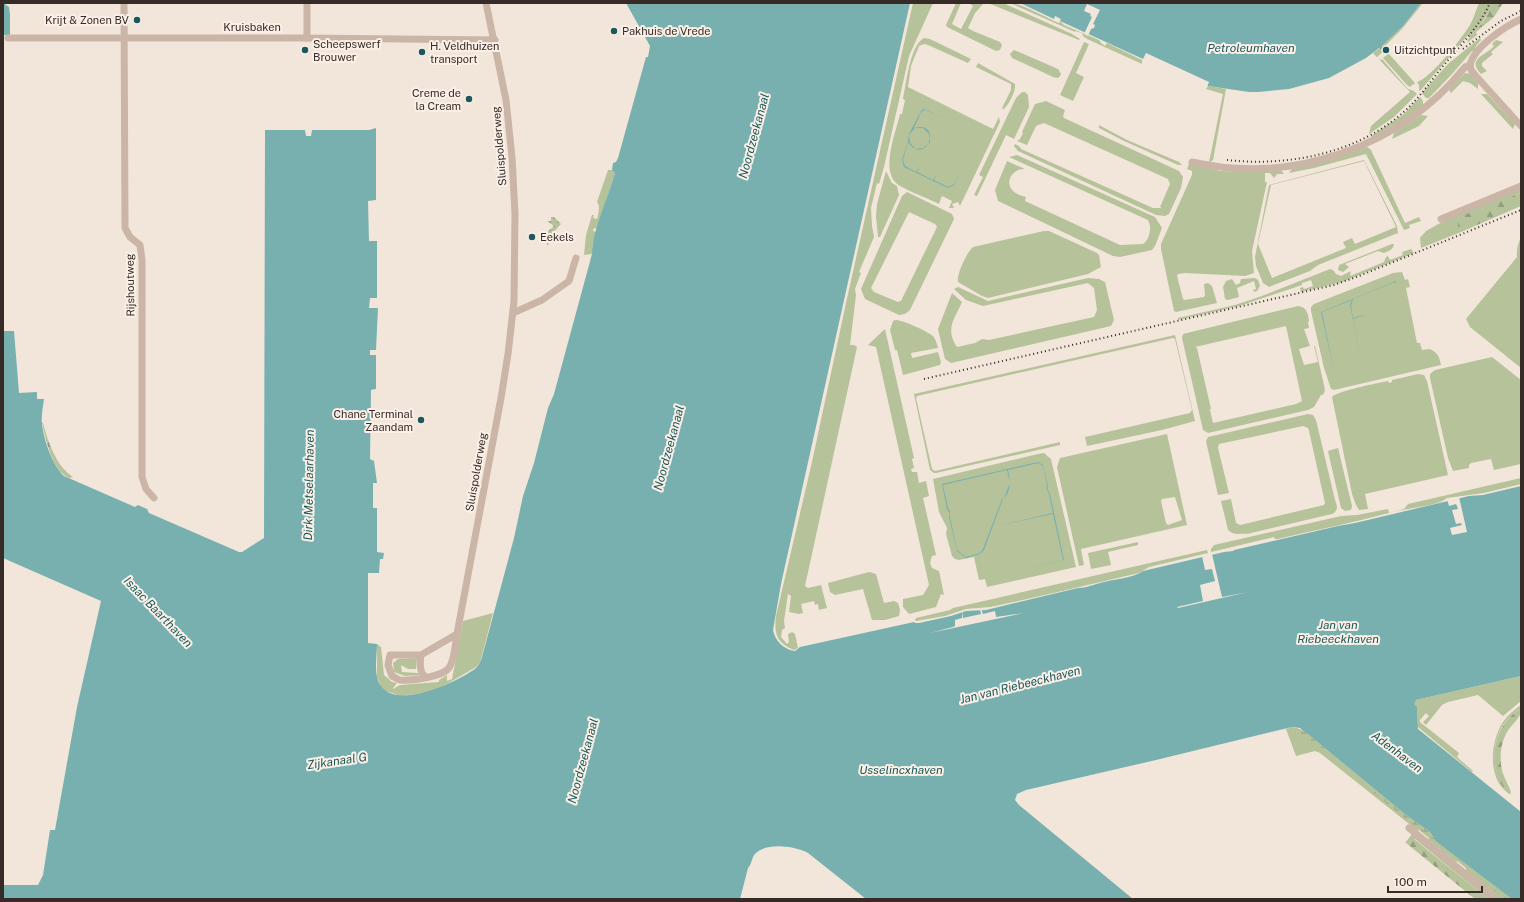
<svg xmlns="http://www.w3.org/2000/svg" width="1524" height="902" viewBox="0 0 1524 902" font-family="'Public Sans',sans-serif">
<defs>
<pattern id="forest-firs" width="22" height="20" patternUnits="userSpaceOnUse"><rect width="22" height="20" fill="#b6c29a"/><path d="M5 1l3.5 6h-7zM16 11l3.5 6h-7z" fill="#959e7e"/></pattern>
<pattern id="wetland-marsh" width="20" height="14" patternUnits="userSpaceOnUse"><rect width="20" height="14" fill="#b6c29a"/><path d="M1 5h8M5 5V1M11 12h8M15 12V8" fill="none" stroke="#959e7e"/></pattern>
<pattern id="garden-dots" width="8" height="8" patternUnits="userSpaceOnUse"><rect width="8" height="8" fill="#b6c29a"/><path d="M2 2h.1M6 6h.1" fill="none" stroke="#959e7e" stroke-width="1.8" stroke-linecap="round"/></pattern>
</defs>
<rect width="100%" height="100%" fill="#f2e6da"/>
<g fill="#b6c29a" fill-rule="evenodd">
<path d="M 913,3 L 933,3 L 909,56 L 884,167 L 879,184 L 877,183 L 871,208 L 872,226 L 874,237 L 859,272 L 861,273 L 855,289 L 856,295 L 850,345 L 854,345 L 857,347 L 805,586 L 808,588 L 821,585 L 827,608 L 819,610 L 818,604 L 815,605 L 814,601 L 801,604 L 803,613 L 799,614 L 789,612 L 791,596 L 788,594 L 784,621 L 785,628 L 782,630 L 781,637 L 787,644 L 789,642 L 788,634 L 792,632 L 795,634 L 798,648 L 794,650 C 776,643 774,633 776,616 L 812,462 L 846,303 Z"/>
<polygon points="956,3 961,3 952,24 961,29 973,6 969,3 984,3 975,13 968,28 973,31 1000,42 1002,45 1000,50 996,51 947,27 946,25"/>
<polygon points="988,3 1003,3 1072,34 1080,39 1079,40"/>
<path d="M 1010,3 C 1021,3 1047,18 1059,23 L 1060,21 L 1064,25 L 1099,40 L 1101,43 L 1105,46 L 1107,43 L 1142,60 L 1142,64 L 1087,39 L 1083,36 L 1082,33 L 1075,31 L 1075,32 Z"/>
<polygon points="1421,3 1423,3 1402,29 1386,45 1389,51 1386,49 1377,57 1380,60 1382,59 1408,89 1414,91 1417,94 1394,117 1369,134 1371,126 1410,92 1373,53 1380,48 1383,47 1382,46 1404,25"/>
<path d="M 1479,3 L 1493,3 C 1488,16 1479,26 1470,37 L 1468,35 L 1420,91 L 1419,90 L 1419,85 L 1417,82 C 1430,79 1464,36 1471,23 C 1474,17 1476,10 1479,3 Z"/>
<path d="M 924,38 L 930,39 L 971,59 L 968,63 L 928,45 L 924,44 L 919,46 L 911,66 L 908,87 L 993,129 L 999,117 L 1000,122 L 960,206 L 958,202 L 952,204 L 954,208 L 949,208 L 952,201 L 942,196 L 939,204 C 930,199 902,189 896,183 C 881,168 896,132 900,114 L 902,114 L 905,100 L 903,99 C 906,85 910,45 924,38 Z"/>
<polygon points="1480,38 1481,40 1476,46 1474,52 1472,51 1452,74 1429,98 1426,98 1422,93 1448,64"/>
<path d="M 1496,40 L 1503,42 L 1491,52 L 1493,54 L 1482,63 L 1482,66 L 1487,71 L 1481,74 C 1466,58 1486,56 1494,46 L 1492,44 Z"/>
<polygon points="1084,42 1089,44 1076,73 1084,77 1073,101 1060,95"/>
<polygon points="1014,50 1058,69 1061,74 1060,76 1058,78 1053,77 1012,58 1010,54"/>
<polygon points="1388,54 1389,54 1415,83 1414,85 1413,84 1410,87 1407,85 1383,58"/>
<path d="M 978,63 L 1015,84 C 1016,91 1009,104 1004,109 L 1002,109 L 1003,106 L 1011,90 L 1011,84 L 978,68 L 976,67 Z"/>
<polygon points="1465,73 1470,74 1478,83 1478,89 1470,83 1463,81 1451,93 1449,90"/>
<polygon points="1208,86 1226,89 1213,160 1210,162 1194,159 1209,162 1211,153 1223,94 1206,89"/>
<polygon points="1022,92 1025,92 1028,95 1029,107 1014,139 1006,135 977,196 974,195 983,177 979,175 1016,98"/>
<polygon points="1481,94 1487,94 1515,124 1513,129"/>
<polygon points="1420,97 1423,101 1423,105 1406,118 1372,138 1371,136 1404,114"/>
<polygon points="1046,101 1065,110 1063,116 1064,118 1179,171 1183,177 1181,188 1169,214 1165,216 1156,215 1018,151 1014,146 1015,144 1019,146 1021,149 1153,208 1162,208 1160,207 1170,184 1168,179 1044,123 1036,126 1027,145 1017,141 1020,139 1023,133 1022,132 1035,104"/>
<polygon points="1421,115 1428,116 1419,126 1392,139 1394,133"/>
<polygon points="1099,125 1127,140 1179,162 1182,165 1178,165 1124,141 1099,128"/>
<polygon points="1367,147 1371,150 1405,223 1419,217 1421,221 1409,225 1410,228 1404,230 1366,154 1314,168 1289,173 1292,169 1331,160"/>
<path d="M 1017,155 L 1155,217 L 1162,228 L 1155,246 L 1152,250 L 1120,257 L 1113,256 L 998,201 L 995,190 L 1007,161 L 1025,169 C 1013,168 1003,182 1014,192 C 1017,194 1022,196 1026,197 L 1025,201 L 1120,245 L 1143,244 C 1150,239 1152,227 1148,220 L 1009,157 Z"/>
<path d="M 1364,160 L 1397,226 L 1398,233 L 1318,265 L 1310,271 L 1269,287 L 1263,283 L 1256,266 L 1255,257 L 1269,185 ZM 1364,161 L 1396,227 L 1355,244 L 1352,238 L 1343,242 L 1346,248 L 1272,278 L 1258,244 L 1271,185 Z"/>
<polygon points="1189,164 1220,171 1248,172 1281,170 1284,174 1277,174 1274,178 1270,173 1265,173 1265,182 1267,182 1252,251 1254,273 1245,276 1185,273 1178,274 1177,276 1183,299 1184,300 1204,297 1205,295 1204,284 1208,283 1212,286 1217,303 1176,312 1174,311 1161,249 1161,244 1192,175 1192,171 1187,169"/>
<path d="M 608,170 L 612,170 L 615,173 L 597,229 L 594,228 L 593,231 L 596,232 L 592,247 L 592,254 L 584,255 L 586,235 L 592,215 L 594,215 L 593,218 L 597,219 C 598,214 601,207 597,202 Z"/>
<polygon points="886,171 892,183 897,186 899,195 880,237 878,237 876,216 877,204"/>
<polygon points="1521,189 1521,193 1458,219 1457,225 1461,232 1421,248 1420,238 1426,231 1442,222"/>
<path d="M 907,192 L 952,214 L 954,219 L 910,310 L 905,314 L 899,315 L 865,299 L 861,289 L 902,196 ZM 909,212 L 935,224 L 937,227 L 901,301 L 898,302 L 874,292 L 871,288 Z"/>
<path d="M 1044,231 L 1049,231 L 1097,253 L 1099,255 L 1101,267 L 1088,274 L 988,298 L 982,296 L 958,282 C 956,275 967,252 973,247 Z"/>
<path d="M 1521,234 L 1521,368 L 1470,327 L 1466,319 L 1517,257 C 1516,246 1520,243 1521,234 Z"/>
<path d="M 1392,244 L 1394,244 C 1393,250 1389,251 1384,253 L 1378,251 L 1345,264 L 1349,267 L 1343,272 L 1338,270 L 1339,265 Z"/>
<polygon points="1411,249 1414,253 1342,282 1301,292 1300,288 1303,287 1304,289 1313,286 1311,280 1302,283 1302,285 1239,306 1178,320 1178,318 1235,305 1262,296 1330,269 1333,270 1336,274 1341,276 1351,271 1350,276 1384,262 1386,257 1388,256 1390,260 1403,255 1402,252"/>
<path d="M 1402,272 L 1405,280 L 1408,279 L 1410,287 L 1406,288 L 1417,343 L 1420,343 L 1422,350 L 1430,349 C 1438,353 1439,356 1441,365 L 1334,390 L 1331,389 L 1324,368 L 1311,311 L 1311,307 L 1314,304 L 1393,273 Z"/>
<path d="M 1088,278 L 1099,279 L 1105,282 L 1114,320 L 1111,326 L 951,363 L 945,359 L 938,329 L 952,293 L 962,302 C 954,320 945,329 957,347 L 975,343 L 982,339 L 989,340 L 1094,317 L 1097,310 L 1094,288 L 1088,283 L 983,306 L 966,300 L 954,289 L 958,287 L 988,301 Z"/>
<polygon points="1255,278 1258,280 1260,286 1257,291 1254,292 1253,290 1256,289 1254,281 1237,288 1239,297 1228,300 1225,299 1223,287 1226,281 1232,279 1236,285 1240,283 1241,279"/>
<path d="M 1298,306 C 1307,307 1308,314 1309,321 L 1308,322 L 1309,328 L 1304,329 L 1310,346 L 1299,349 L 1304,365 L 1318,362 L 1314,346 L 1315,346 L 1324,385 L 1325,390 L 1323,395 L 1321,395 L 1314,407 L 1308,410 L 1208,433 L 1203,430 L 1182,338 L 1183,334 ZM 1286,326 L 1302,401 L 1296,404 L 1213,423 L 1210,410 L 1209,410 L 1203,382 L 1209,410 L 1211,409 L 1197,348 L 1195,347 Z"/>
<path d="M 895,320 C 903,320 927,331 933,336 C 936,340 937,344 938,348 L 911,353 L 912,358 L 938,352 L 941,362 L 940,365 L 903,375 L 897,350 L 895,350 L 890,330 L 893,321 Z"/>
<polygon points="885,329 914,458 912,459 914,468 911,469 912,472 917,472 919,483 926,481 929,496 923,498 936,555 932,556 930,563 932,568 939,571 944,595 941,594 936,607 909,614 903,607 903,599 923,595 929,585 876,347 868,345"/>
<polygon points="1175,335 1195,421 1162,430 1087,446 1085,437 1190,413 1192,410 1175,339 1173,338 917,396 916,398 932,469 935,471 1060,442 1060,445 936,473 934,473 930,470 914,394"/>
<polygon points="1492,357 1521,380 1521,464 1494,470 1491,459 1471,463 1469,465 1469,468 1453,471 1448,458 1430,378 1430,374 1435,370"/>
<path d="M 1418,374 L 1424,375 L 1427,381 L 1448,475 L 1365,494 L 1368,509 L 1359,510 L 1356,505 L 1352,494 L 1332,397 C 1337,391 1378,383 1388,381 L 1389,383 L 1392,382 L 1392,380 Z"/>
<path d="M 1308,414 L 1313,415 L 1316,420 L 1335,500 C 1337,505 1339,511 1332,514 L 1247,534 C 1240,533 1234,536 1228,530 L 1221,501 L 1231,499 L 1236,523 L 1240,525 L 1324,505 L 1325,503 L 1309,431 L 1308,428 L 1303,426 L 1219,444 L 1218,448 L 1229,493 L 1218,495 L 1206,441 L 1208,437 Z"/>
<path d="M 1167,434 L 1187,525 L 1081,549 L 1084,565 L 1079,566 L 1057,467 L 1060,458 ZM 1175,497 L 1182,520 L 1168,525 L 1166,523 L 1161,501 L 1162,499 Z"/>
<polygon points="1338,448 1352,506 1351,510 1345,511 1341,508 1328,451"/>
<polygon points="1044,453 1051,459 1076,567 987,587 985,579 979,580 974,557 959,560 955,559 952,556 946,534 947,528 939,512 933,479 1038,454"/>
<path d="M 1521,478 L 1521,484 L 1484,493 L 1447,498 C 1439,506 1401,509 1389,513 C 1352,523 1315,530 1278,539 L 1275,539 L 1274,537 L 1211,552 L 1211,549 L 1214,545 L 1341,516 L 1357,515 L 1388,509 L 1389,513 L 1404,509 L 1408,504 Z"/>
<polygon points="1138,542 1138,545 1108,552 1111,565 1091,569 1088,553"/>
<polygon points="1207,550 1208,553 1149,567 1139,573 1045,595 991,607 966,609 945,616 916,621 915,620 916,618 950,610 953,608"/>
<polygon points="869,572 876,574 884,603 894,601 898,603 900,610 899,616 885,620 872,620 863,589 835,595 830,592 828,583"/>
<polygon points="493,613 480,663 476,667 442,687 429,692 402,696 385,691 381,687 377,677 377,644 381,647 384,675 392,682 397,683 393,688 393,689 400,685 439,682 439,680 447,675 447,681 452,679 463,621"/>
<polygon points="417,658 416,669 408,669 401,665 402,672 418,673 421,675 405,676 394,672 393,663 398,659"/>
<polygon points="1521,676 1521,701 1503,716 1478,695 1448,702 1442,705 1426,725 1423,722 1429,716 1426,713 1420,720 1420,722 1459,753 1457,757 1473,771 1472,772 1418,727 1417,707 1414,705 1414,702 1416,700"/>
<path d="M 1521,705 L 1521,708 C 1514,713 1508,718 1503,725 C 1492,741 1492,768 1502,785 C 1503,788 1507,792 1509,794 C 1487,779 1490,742 1503,722 C 1508,715 1514,710 1521,705 Z"/>
<polygon points="1297,728 1446,849 1512,899 1501,899 1466,871 1466,868 1457,861 1456,862 1428,839 1429,838 1419,830 1418,831 1320,753 1315,751 1296,756 1286,729"/>
<polygon points="1412,834 1491,899 1488,899 1415,839 1406,843 1405,843"/>
</g>
<g fill="url(#forest-firs)">
<polygon points="1493,3 1503,3 1494,17 1476,32 1477,35 1468,42 1467,41 1485,19"/>
<path d="M 1521,193 L 1521,206 L 1461,232 C 1457,227 1456,222 1459,217 Z"/>
<path d="M 42,423 L 43,423 C 48,442 56,466 73,477 L 69,478 C 52,470 46,440 42,423 Z"/>
<path d="M 1521,708 C 1521,718 1515,721 1509,729 C 1500,742 1498,761 1504,776 C 1506,782 1510,787 1511,793 L 1509,794 C 1492,779 1490,744 1503,726 C 1507,719 1514,713 1521,708 Z"/>
<polygon points="1414,839 1488,899 1475,899 1406,843"/>
</g>
<polygon fill="url(#wetland-marsh)" points="1292,727 1303,730 1406,815 1430,832 1433,837 1446,849 1512,899 1505,899 1299,732 1287,731 1286,729"/>
<polygon fill="url(#garden-dots)" points="551,217 554,217 561,224 551,235 553,238 547,246 547,232 554,226 547,221 551,221"/>
<g fill="#78b0b0" fill-rule="evenodd">
<polygon points="3,3 9,7 10,14 10,35 3,35"/>
<path d="M 626,3 L 910,3 L 781,584 L 773,630 C 775,641 784,650 795,651 L 800,647 L 914,622 L 915,623 L 919,623 L 951,616 L 966,611 L 986,610 L 1078,588 C 1086,588 1092,585 1100,583 C 1113,579 1131,579 1143,571 L 1224,552 L 1233,551 L 1234,550 L 1338,526 L 1355,523 L 1469,496 L 1483,495 L 1521,486 L 1521,676 L 1416,700 L 1414,704 L 1417,707 L 1418,729 L 1521,812 L 1521,899 L 1512,899 L 1446,849 L 1435,840 L 1430,832 L 1406,815 L 1309,735 L 1300,728 L 1292,727 L 1156,760 L 1026,790 L 1017,794 L 1015,800 L 1019,805 L 1133,899 L 866,899 L 808,853 C 795,846 766,842 755,854 C 751,859 752,864 748,868 L 740,899 L 3,899 L 3,885 L 38,885 L 43,875 L 50,830 L 55,830 L 77,707 L 101,601 L 3,558 L 3,331 L 14,331 L 19,393 L 37,392 L 37,399 L 44,399 C 43,407 41,416 42,424 C 44,441 52,464 64,476 L 135,507 L 138,505 L 147,509 L 149,513 L 239,552 L 242,552 L 264,538 L 265,130 L 305,130 L 306,136 L 311,136 L 312,130 L 369,130 L 376,128 L 376,200 L 368,201 L 369,241 L 377,241 L 377,298 L 370,298 L 369,308 L 378,308 L 376,350 L 370,350 L 370,355 L 376,355 L 376,389 L 371,390 L 370,459 L 374,461 L 377,483 L 373,483 L 373,508 L 377,508 L 377,552 L 384,553 L 383,559 L 380,559 L 379,573 L 368,573 L 368,643 L 377,644 C 377,656 373,675 381,686 C 398,710 458,682 476,668 C 479,665 481,661 482,657 L 514,538 L 523,496 L 534,463 L 548,408 L 554,394 L 592,254 C 592,232 608,198 614,176 L 615,173 L 612,170 L 613,163 L 616,162 L 618,158 L 646,57 L 648,57 L 650,46 Z"/>
<polygon points="1020,3 1421,3 1404,25 1382,46 1383,48 1381,50 1379,48 1366,58 1329,78 1289,89 1258,92 1249,92 1208,86 1143,59 1060,21 1061,19 1055,16 1054,19"/>
<path d="M 924,109 L 944,118 L 925,110 L 921,112 L 914,128 C 944,120 926,168 908,142 L 903,160 L 905,166 L 916,172 L 921,165 L 917,172 L 933,180 L 937,173 L 934,180 L 948,187 L 954,184 L 960,173 L 954,185 L 948,188 L 904,167 L 902,160 L 908,141 L 909,134 L 921,111 ZM 915,128 L 923,128 L 929,134 L 930,142 L 923,148 L 916,149 L 910,143 L 909,135 Z"/>
<polygon points="1396,281 1396,284 1395,282 1353,299 1351,306 1353,318 1369,314 1353,319 1363,370 1350,305 1352,300 1322,312 1335,376 1321,312"/>
<path d="M 1038,462 L 1043,465 L 1048,486 L 1047,488 L 1050,494 L 1064,560 L 985,579 L 1063,560 L 1053,514 L 1001,525 L 1053,513 L 1049,494 L 1046,488 L 1047,485 L 1043,466 L 1038,463 L 1008,470 C 1010,480 1012,491 1003,499 L 984,550 L 980,554 L 966,558 L 957,551 L 949,517 L 950,514 L 947,509 L 942,484 ZM 1007,470 L 1010,483 L 1004,498 L 1002,499 L 983,549 L 980,553 L 966,557 L 957,550 L 950,517 L 950,511 L 948,508 L 943,485 Z"/>
</g>
<g fill="#f2e6da">
<polygon points="1087,4 1100,10 1093,24 1095,25 1094,28 1091,29 1088,36 1084,34 1092,17 1090,16 1091,14 1084,11"/>
<polygon points="1146,53 1209,82 1207,87 1142,61"/>
<polygon points="1459,497 1467,532 1452,535 1450,528 1462,525 1461,523 1456,524 1452,510 1458,509 1457,506 1456,504 1449,506 1447,499"/>
<polygon points="1212,554 1222,597 1248,592 1178,608 1177,607 1203,601 1200,585 1215,581 1212,569 1205,570 1202,556"/>
<polygon points="981,608 983,614 995,611 996,617 1024,613 930,633 953,627 955,626 955,620 962,618 962,610 963,618 981,614 980,609"/>
</g>
<g fill="none" stroke-linecap="round" stroke-linejoin="round">
<g stroke="#cbb5a6" stroke-width="7">
<polyline points="124,3 125,228 130,237 140,245 142,260 142,477 146,489 154,498"/>
<polyline points="8,38 307,38 495,40"/>
<polyline points="307,38 307,3"/>
<polyline points="1470,65 1471,70 1475,75 1521,126"/>
<path d="M 1470,65 C 1474,47 1504,27 1521,19"/>
<path d="M 1192,162 C 1292,185 1401,147 1465,67 L 1470,65"/>
<polyline points="1441,219 1521,186"/>
<polyline points="513,313 542,300 569,281 576,258"/>
<polyline points="457,634 501,398 508,354 514,301 515,214 512,157 506,100 486,3"/>
<path d="M 421,655 L 390,655 L 388,665 L 392,676 C 394,677 397,679 400,680 C 411,681 442,677 449,668 C 455,659 455,644 457,634 L 421,655 C 420,663 419,671 425,677"/>
<polyline points="1409,828 1496,899"/>
</g>
<g stroke="#372b27" stroke-width="2" stroke-dasharray="1 3" stroke-linecap="butt">
<polyline points="1463,49 1501,21 1521,11"/>
<path d="M 1227,160 C 1289,167 1359,153 1406,110 C 1420,97 1431,81 1443,66 C 1460,46 1479,27 1490,3"/>
<polyline points="924,379 1334,285 1359,276 1521,210"/>
</g>
</g>
<g fill="#1b585a" stroke="#faf0e7" stroke-width="1.5">
<circle cx="137" cy="20" r="4"/>
<circle cx="614" cy="31" r="4"/>
<circle cx="305" cy="50" r="4"/>
<circle cx="1386" cy="50" r="4"/>
<circle cx="422" cy="52" r="4"/>
<circle cx="469" cy="99" r="4"/>
<circle cx="532" cy="237" r="4"/>
<circle cx="421" cy="420" r="4"/>
</g>
<g text-anchor="middle" stroke-width="4" stroke-linejoin="round" paint-order="stroke">
<g font-size="11" fill="#372b27" stroke="#faf0e7" text-anchor="start">
<text x="129" y="24" text-anchor="end">Krijt &amp; Zonen BV</text>
<text x="622" y="35">Pakhuis de Vrede</text>
<text x="313" y="48">Scheepswerf<tspan x="313" dy="13">Brouwer</tspan></text>
<text x="430" y="50">H. Veldhuizen<tspan x="430" dy="13">transport</tspan></text>
<text x="1394" y="54">Uitzichtpunt</text>
<text x="461" y="97" text-anchor="end">Creme de<tspan x="461" dy="13">la Cream</tspan></text>
<text x="540" y="241">Eekels</text>
<text x="413" y="418" text-anchor="end">Chane Terminal<tspan x="413" dy="13">Zaandam</tspan></text>
</g>
<g font-size="11" fill="#372b27" stroke="#faf0e7">
<text x="252" y="31">Kruisbaken</text>
<text transform="translate(499 146) rotate(-95)" y="4">Sluispolderweg</text>
<text transform="translate(130 285) rotate(-91)" y="4">Rijshoutweg</text>
<text transform="translate(476 472) rotate(-80)" y="4">Sluispolderweg</text>
</g>
<g font-size="12" font-style="italic" fill="#1b585a" stroke="#faf0e7">
<text x="1251" y="52">Petroleumhaven</text>
<text transform="translate(754 136) rotate(-75)" y="4">Noordzeekanaal</text>
<text transform="translate(669 448) rotate(-75)" y="4">Noordzeekanaal</text>
<text transform="translate(309 485) rotate(-89)" y="4">Dirk Metselaarhaven</text>
<text transform="translate(158 612) rotate(46)" y="4">Isaac Baarthaven</text>
<text x="1338" y="629">Jan van<tspan x="1338" dy="14">Riebeeckhaven</tspan></text>
<text transform="translate(1020 685) rotate(-14)" y="4">Jan van Riebeeckhaven</text>
<text transform="translate(1397 752) rotate(37)" y="4">Adenhaven</text>
<text transform="translate(337 761) rotate(-8)" y="4">Zijkanaal G</text>
<text transform="translate(583 761) rotate(-75)" y="4">Noordzeekanaal</text>
<text x="901" y="774">Usselincxhaven</text>
</g>
</g>
<rect width="1524" height="902" fill="none" stroke="#372b27" stroke-width="8"/>
<path d="M1388 886v6h94v-6" fill="none" stroke="#372b27" stroke-width="2"/>
<text x="1394" y="886" font-size="12" fill="#372b27" stroke="#faf0e7" stroke-width="3" paint-order="stroke">100 m</text>
</svg>
